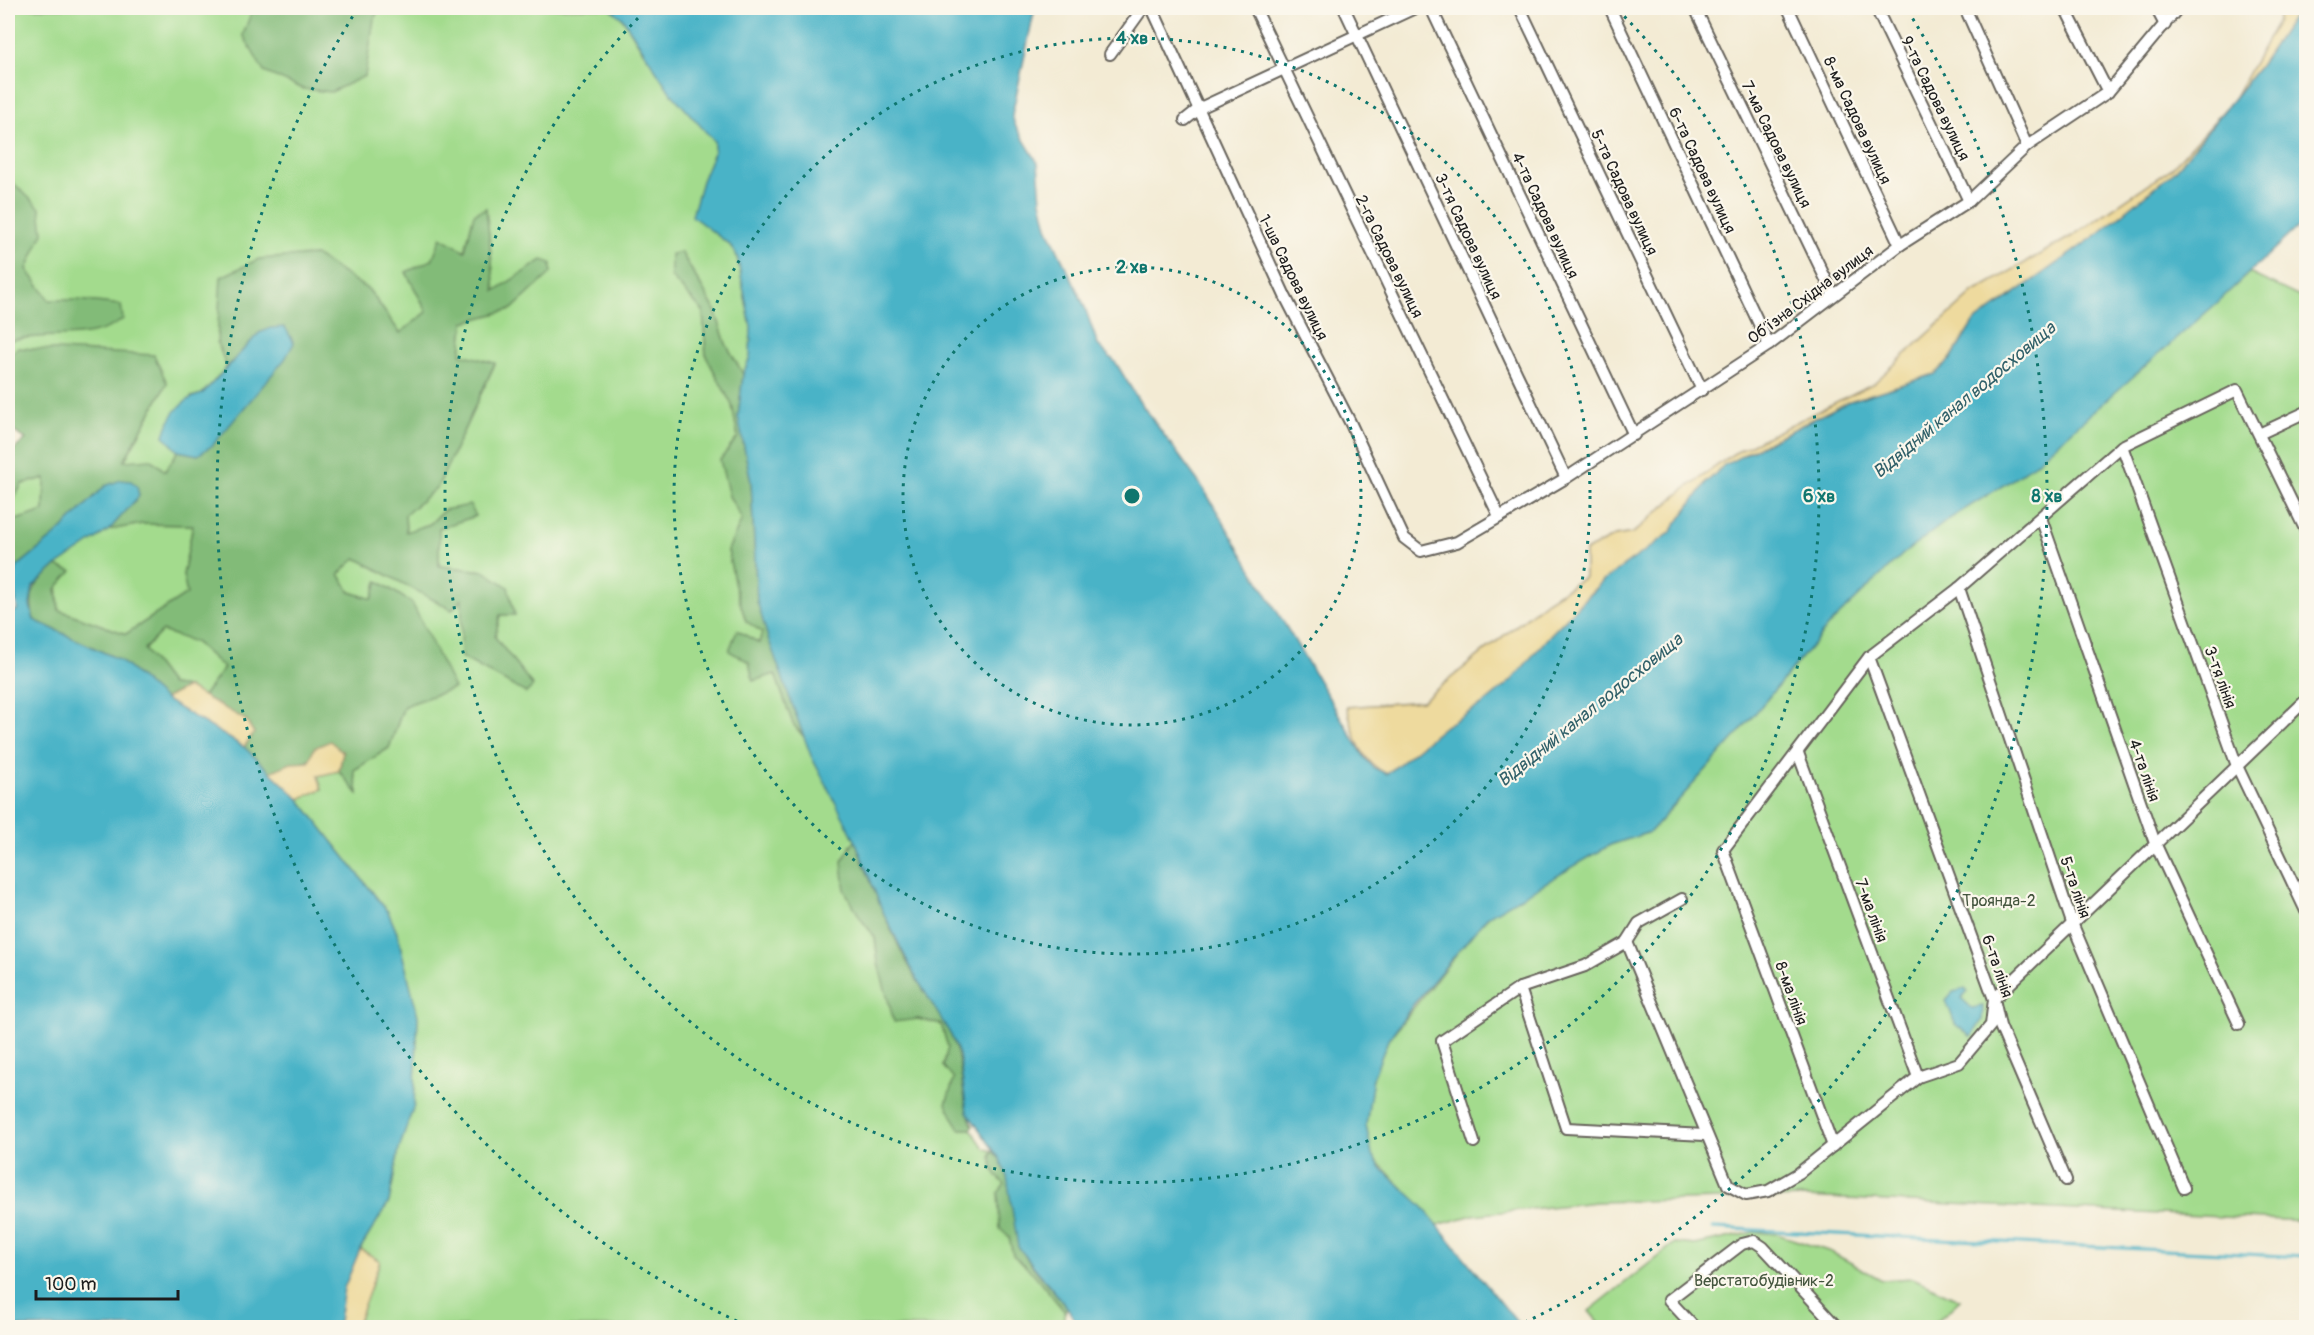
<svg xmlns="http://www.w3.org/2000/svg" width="2314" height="1335" viewBox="0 0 2314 1335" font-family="Pangolin,sans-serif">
<rect width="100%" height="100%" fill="#fbf7ec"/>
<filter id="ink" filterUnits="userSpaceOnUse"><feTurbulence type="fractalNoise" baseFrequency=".0167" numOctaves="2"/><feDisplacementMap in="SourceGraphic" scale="12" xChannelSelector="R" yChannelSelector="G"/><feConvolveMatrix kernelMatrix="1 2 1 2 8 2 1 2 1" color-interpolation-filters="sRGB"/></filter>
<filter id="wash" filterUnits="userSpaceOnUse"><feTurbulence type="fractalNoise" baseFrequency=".008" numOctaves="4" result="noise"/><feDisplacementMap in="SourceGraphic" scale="24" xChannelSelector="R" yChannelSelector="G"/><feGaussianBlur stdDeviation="1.35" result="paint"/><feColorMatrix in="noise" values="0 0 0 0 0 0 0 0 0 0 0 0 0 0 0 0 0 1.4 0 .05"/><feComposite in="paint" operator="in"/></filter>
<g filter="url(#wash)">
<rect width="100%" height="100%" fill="#f3ebd4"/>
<g fill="#a3db8d" stroke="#607c54" stroke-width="1.5">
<polygon points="8,8 610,8 623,19 642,50 714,141 714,152 702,181 693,216 730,245 737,257 751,327 750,357 743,374 726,344 715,310 681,252 671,277 703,311 706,356 732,405 738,438 729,496 742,519 728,550 735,586 746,621 762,632 759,643 775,674 793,724 804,737 855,840 850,846 861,919 875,937 878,963 918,1019 941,1024 948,1047 943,1066 954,1079 959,1129 971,1129 984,1148 992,1151 990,1157 1005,1184 1013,1255 1034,1274 1065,1312 1063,1321 1065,1327 356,1327 380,1262 360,1249 389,1202 399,1149 414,1105 418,1016 397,933 388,912 299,799 322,789 317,776 339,771 358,792 354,770 389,748 404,706 454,688 377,582 372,599 350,592 339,574 356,557 452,609 462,598 532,686 495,637 500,615 515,615 484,571 439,566 438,528 476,516 444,510 430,524 406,532 405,515 438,486 495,364 461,354 464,322 512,309 542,261 495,291 486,209 474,214 465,251 406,272 427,312 400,333 369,290 217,342 227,367 202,394 191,397 164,436 178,451 165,472 124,462 167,383 18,348 8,358"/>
<polygon points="2249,273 2306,300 2306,1221 1805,1197 1596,1202 1473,1215 1438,1225 1372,1156 1366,1125 1373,1078 1388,1040 1478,927 1491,914 1610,845 1650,832 1737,735 1829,625 1903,554 1949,519 2015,478 2035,463"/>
<polygon points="45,478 44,511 10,522 8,541 8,511 22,484"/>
<polygon points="142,524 193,525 183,575 187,594 126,634 59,610 56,566 109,530"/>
<polygon points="162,631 195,642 224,668 203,696 187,687 171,685 144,650"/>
<polygon points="1755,1232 1777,1234 1831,1252 1882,1280 1913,1278 1960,1300 1934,1324 1937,1328 1603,1328 1589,1311 1675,1243 1695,1245"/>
</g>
<g fill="#82bb78" stroke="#4f6c4a" stroke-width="1.5">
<polygon points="253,8 380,8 374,19 365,76 331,92 303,89 264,72 243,35"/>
<path d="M 8,178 L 40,208 L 43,233 L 27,269 L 49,300 L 79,300 L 121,305 L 123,319 C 94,344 44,331 8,341 Z"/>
<path d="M 486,208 L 495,291 L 542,260 L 551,263 L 551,273 L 512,309 L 464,322 L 461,354 L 495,363 L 438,486 L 405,515 L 406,532 L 430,524 L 444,510 L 470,505 L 476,516 L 439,528 L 439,566 L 484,571 L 508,587 L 515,615 L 500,615 L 495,637 L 533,686 L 526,693 L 461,657 L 462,599 L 452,610 L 356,558 L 339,574 L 350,592 L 372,599 L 378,581 L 412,603 L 454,688 L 404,706 L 389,748 L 354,770 L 358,794 L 339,771 L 343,752 C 318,759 294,762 270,772 L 244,747 L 254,733 L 246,721 L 203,696 L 224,668 L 195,642 L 162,631 L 144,649 L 171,685 L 187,687 L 164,699 L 120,660 L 34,620 C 27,590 34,586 56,566 L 72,571 L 56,589 L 59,610 L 126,634 L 187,594 L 183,575 L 193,525 L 142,524 L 109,530 L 139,496 L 105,486 L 57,534 L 17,567 L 13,581 L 16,601 L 8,602 L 10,522 L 44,511 L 45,478 L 22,484 L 8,511 L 8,455 L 26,439 L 8,428 L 8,358 L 17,348 L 154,355 L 167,383 L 124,461 L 151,459 L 165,471 L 178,451 L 198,455 L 259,333 L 227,367 L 217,342 L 221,277 L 259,259 L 315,255 L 369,290 L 400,333 L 427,312 L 406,272 L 432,260 L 441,237 L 465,251 L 474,214 Z"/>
<polygon points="681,252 715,310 726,344 743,374 738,417 751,482 757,601 804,737 793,724 775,674 753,681 749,662 729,651 737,630 759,643 762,632 746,621 735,586 728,550 742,519 729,496 720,460 738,437 732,405 706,356 703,311 671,277 671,254"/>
<path d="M 855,840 C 872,886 890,933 914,975 C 926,996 943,1015 952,1038 C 964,1066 960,1098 973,1126 L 971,1129 L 959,1129 L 946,1104 L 954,1079 L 943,1066 L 948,1047 L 941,1024 L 918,1019 L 894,1022 L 878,963 L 875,937 L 861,919 L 845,891 L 842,861 Z"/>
<path d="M 992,1151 C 1016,1166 1011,1228 1023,1252 C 1028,1265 1057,1294 1067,1307 L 1065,1312 L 1034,1274 L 1013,1255 L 1009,1237 L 1000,1229 L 998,1193 L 1005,1184 C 995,1177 989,1164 992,1151 Z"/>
</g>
<g fill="#eeda9e" stroke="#857b5d" stroke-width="1.5">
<path d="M 2279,8 L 2299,8 L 2260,66 L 2176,170 L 2098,234 L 1973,323 L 1951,358 L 1935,374 L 1847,402 L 1746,453 L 1707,482 L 1670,533 L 1604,580 L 1582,601 L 1512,680 L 1482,705 L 1445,726 L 1387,774 C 1359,761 1354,734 1347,707 L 1422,701 L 1547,601 L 1585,577 L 1585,551 L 1615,536 L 1633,533 L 1682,491 L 1733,454 L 1874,383 L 1974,292 L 2072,236 L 2172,168 L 2233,100 L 2278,20 Z"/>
<polygon points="187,687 246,720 254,733 244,747 164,699"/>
<polygon points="330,741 343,752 339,771 318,776 322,789 299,799 270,772 291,763 309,762 314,748"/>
<polygon points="360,1249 380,1261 356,1327 338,1328 344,1288"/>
</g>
<g fill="#49b3c7" stroke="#326872" stroke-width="1.5">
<polygon points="610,8 1035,8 1012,115 1015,125 1038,163 1041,201 1047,227 1084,305 1098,345 1116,363 1139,401 1203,488 1365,758 1374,768 1387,774 1445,726 1482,705 1512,680 1550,635 1604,580 1670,533 1707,482 1724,465 1847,402 1935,374 1951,359 1973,323 2098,234 2176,170 2260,66 2299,8 2306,8 2306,219 2218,302 2035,463 2015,478 1949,519 1903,554 1829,625 1737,735 1650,832 1610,845 1487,917 1413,1005 1388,1040 1373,1078 1366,1125 1372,1155 1383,1170 1422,1206 1521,1327 1079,1327 1067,1307 1018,1247 1007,1177 1000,1159 967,1112 959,1055 951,1035 914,974 882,910 855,840 811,756 768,638 757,601 751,482 738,417 743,374 750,357 751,327 737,256 730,245 692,216 702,181 714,152 714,141 670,92 623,19"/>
<path d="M 285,327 L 294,343 L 285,359 L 213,445 L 198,455 L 178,451 L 164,436 C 169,416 181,399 202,394 L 259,333 L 271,328 Z"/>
<polygon points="121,480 131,481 137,486 139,496 109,530 56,566 33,587 30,605 34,620 120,660 164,699 244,747 299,799 388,912 397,933 418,1016 414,1105 399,1149 389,1202 360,1249 353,1266 344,1288 338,1327 8,1327 8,614 17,610 13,581 17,567 57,534 105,486"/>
<polygon points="1965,989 1968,991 1961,998 1972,1008 1983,1006 1982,1020 1972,1037 1955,1024 1946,1000 1953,992"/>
</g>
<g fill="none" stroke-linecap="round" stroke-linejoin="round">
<polyline stroke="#49b3c7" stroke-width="3" points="1713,1228 2306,1257"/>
</g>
</g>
<g filter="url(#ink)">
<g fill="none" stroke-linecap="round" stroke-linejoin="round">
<g stroke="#67645c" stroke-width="14">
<g id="street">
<polyline points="1152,8 1285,296 1350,422 1404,538 1421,551 1457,542 1566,478 1769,345 1900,245 1969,201 2027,146 2108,92 2178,8"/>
<polyline points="1255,8 1499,516"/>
<polyline points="1344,8 1566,478"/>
<polyline points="1431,8 1634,435"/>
<polyline points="1520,8 1702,390"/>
<polyline points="1610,8 1769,345"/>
<polyline points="1695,8 1833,294"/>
<polyline points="1788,8 1900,245"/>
<polyline points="1876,8 1969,201"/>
<polyline points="1965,8 2027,146"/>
<polyline points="2065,8 2108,92"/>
<polyline points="2156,8 2165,25"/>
<polyline points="1110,54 1143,8"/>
<polyline points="1185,120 1200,108 1415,8"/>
<polyline points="2259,434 2306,412"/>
<polyline points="2122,446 2237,766 2306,911"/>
<polyline points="2041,518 2155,843 2239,1024"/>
<polyline points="1959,588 2072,923 2184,1188"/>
<polyline points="1869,657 1994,999 2000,1026 2066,1180"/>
<polyline points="1798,753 1918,1077"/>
<polyline points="1627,942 1728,1185 1746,1195 1768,1191 1799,1173 1918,1077 1959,1063 1991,1025 1994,999 2306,700"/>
<polyline points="1520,988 1566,1128 1705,1135"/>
<polyline points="1474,1142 1442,1041 1520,988 1585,966 1627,942 1639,923 1682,899"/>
<polyline points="1833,1146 1723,850 1869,657 1959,588 2122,446 2237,390 2306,531"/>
<polyline points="1695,1328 1669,1300 1742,1244 1754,1241 1763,1247 1838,1328"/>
</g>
</g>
<use href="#street" stroke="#fff" stroke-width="10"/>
</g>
</g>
<g fill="none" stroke="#0f766e" stroke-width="3" stroke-dasharray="3 6">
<circle cx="1132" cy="496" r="229"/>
<circle cx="1132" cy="496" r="458"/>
<path d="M1618 10A687 687 0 1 1 646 10"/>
<path d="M745 1325A915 915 0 0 1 356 11M1908 11A915 915 0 0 1 1519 1325"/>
</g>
<g text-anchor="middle" stroke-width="4.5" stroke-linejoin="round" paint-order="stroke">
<g font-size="16" fill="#1c1c1c" stroke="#fbf7ec">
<text transform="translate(1936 98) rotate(64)" y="6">9-та Садова вулиця</text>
<text transform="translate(1858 120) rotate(65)" y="6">8-ма Садова вулиця</text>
<text transform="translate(1777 144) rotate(64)" y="6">7-ма Садова вулиця</text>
<text transform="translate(1703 170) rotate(65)" y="6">6-та Садова вулиця</text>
<text transform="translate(1625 192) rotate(65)" y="6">5-та Садова вулиця</text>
<text transform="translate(1546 215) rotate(65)" y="6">4-та Садова вулиця</text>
<text transform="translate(1469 236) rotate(65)" y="6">3-тя Садова вулиця</text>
<text transform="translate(1390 256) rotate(64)" y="6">2-га Садова вулиця</text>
<text transform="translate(1294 277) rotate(64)" y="6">1-ша Садова вулиця</text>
<text transform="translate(1810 294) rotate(-37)" y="6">Обʼїзна Східна вулиця</text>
<text transform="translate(2221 677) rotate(70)" y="6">3-тя лінія</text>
<text transform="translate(2145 770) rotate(71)" y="6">4-та лінія</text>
<text transform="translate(2076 887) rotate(71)" y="6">5-та лінія</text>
<text transform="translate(1872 910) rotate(70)" y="6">7-ма лінія</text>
<text transform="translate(1998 966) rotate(71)" y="6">6-та лінія</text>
<text transform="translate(1792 993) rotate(70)" y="6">8-ма лінія</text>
</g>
<g font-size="16" fill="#44553e" stroke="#fbf7ec">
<text x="1999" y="906">Троянда-2</text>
<text x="1764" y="1286">Верстатобудівник-2</text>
</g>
<g font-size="18" font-style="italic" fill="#306069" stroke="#fbf7ec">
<text transform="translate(1964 400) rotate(-40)" y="6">Відвідний канал водосховища</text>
<text transform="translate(1590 710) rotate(-39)" y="6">Відвідний канал водосховища</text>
</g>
</g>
<circle cx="1132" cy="496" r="9" fill="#0f766e" stroke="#fbf7ec" stroke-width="3"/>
<g font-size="18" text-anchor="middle" font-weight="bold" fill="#0f766e" stroke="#fbf7ec" stroke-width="4.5" stroke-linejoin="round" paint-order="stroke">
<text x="1132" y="44">4 хв</text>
<text x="1132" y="273">2 хв</text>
<text x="1819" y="502">6 хв</text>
<text x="2047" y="502">8 хв</text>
</g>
<rect width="2314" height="1335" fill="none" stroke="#fbf7ec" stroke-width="30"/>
<path d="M36 1290v9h142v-9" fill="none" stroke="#1c1c1c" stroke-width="3"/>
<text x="45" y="1290" font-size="18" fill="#1c1c1c" stroke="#fbf7ec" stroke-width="4.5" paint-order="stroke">100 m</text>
</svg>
